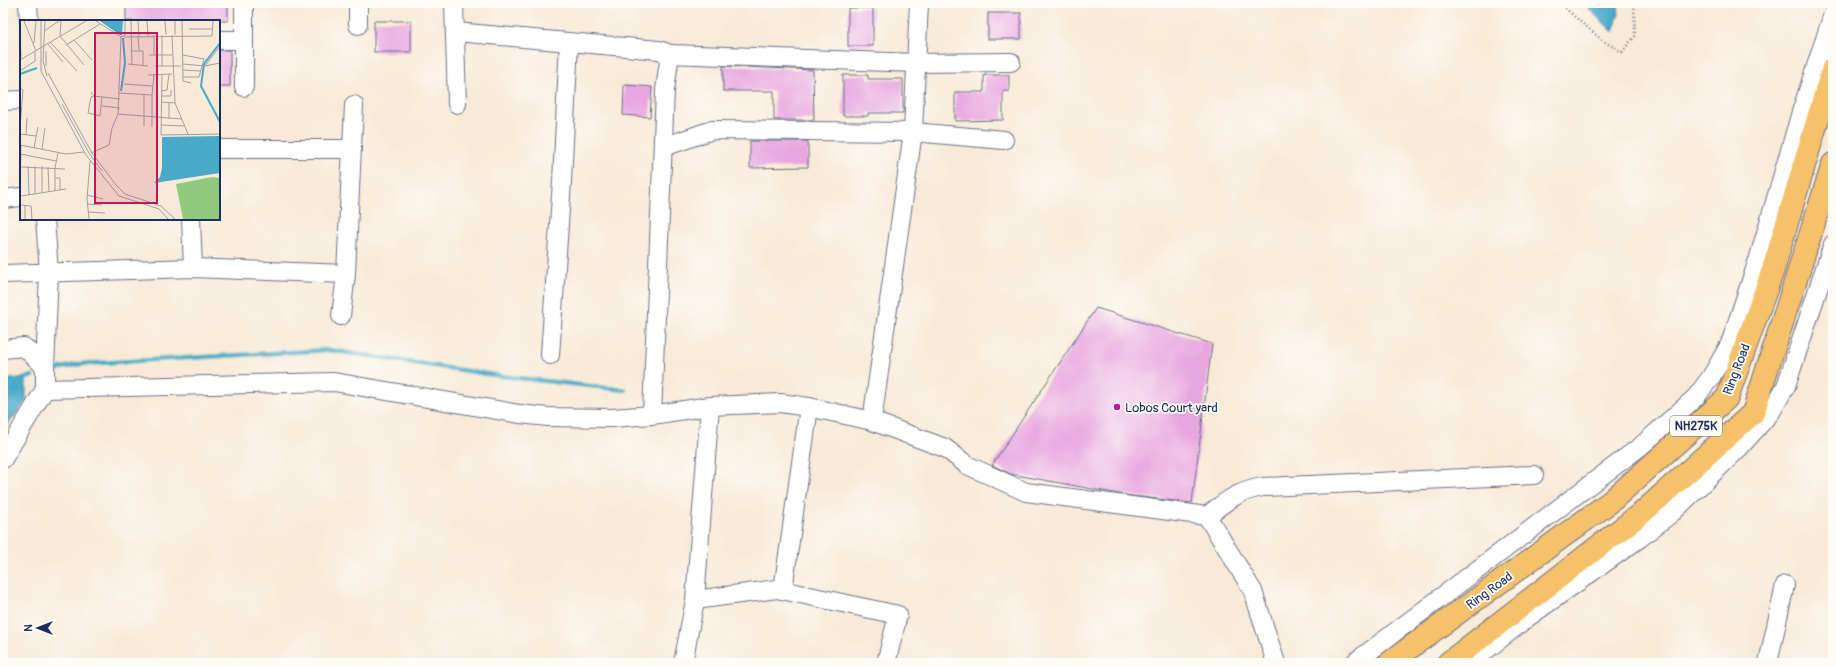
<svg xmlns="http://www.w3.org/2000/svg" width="1836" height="666" viewBox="0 0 1836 666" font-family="Pangolin,sans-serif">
<rect width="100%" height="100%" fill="#fdfcf7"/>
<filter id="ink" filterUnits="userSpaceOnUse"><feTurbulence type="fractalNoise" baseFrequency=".025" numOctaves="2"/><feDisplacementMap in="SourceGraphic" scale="8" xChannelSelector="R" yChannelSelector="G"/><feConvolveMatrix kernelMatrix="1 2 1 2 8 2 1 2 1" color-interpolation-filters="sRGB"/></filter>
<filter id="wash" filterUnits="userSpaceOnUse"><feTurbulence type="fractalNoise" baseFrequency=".012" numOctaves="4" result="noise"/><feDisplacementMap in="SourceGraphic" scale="16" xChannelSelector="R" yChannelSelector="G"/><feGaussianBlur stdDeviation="0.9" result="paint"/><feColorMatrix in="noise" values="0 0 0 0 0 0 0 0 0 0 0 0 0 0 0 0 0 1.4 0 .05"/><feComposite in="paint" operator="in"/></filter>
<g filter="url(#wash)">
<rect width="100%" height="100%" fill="#f8ead6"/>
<g fill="#48aac8" stroke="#326c93">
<polygon points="1583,3 1618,3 1619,14 1613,32"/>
<polygon points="26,377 26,401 3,431 3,380"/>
</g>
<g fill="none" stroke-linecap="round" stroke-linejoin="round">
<g stroke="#48aac8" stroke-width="4.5">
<polyline points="57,369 80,364 329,350 501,376 625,390"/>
<polyline points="22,380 32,376"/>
</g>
</g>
<g id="blocks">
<g fill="#e8a6e0">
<rect x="126" y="3" width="102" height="18"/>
<rect x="848" y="8" width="25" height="38"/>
<rect x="988" y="13" width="33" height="26"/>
<rect x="374" y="21" width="37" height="31"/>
<rect x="219" y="50" width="11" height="36"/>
<polygon points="723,66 813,70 814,120 774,120 774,91 723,91"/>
<polygon points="843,75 868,75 868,79 903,79 903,113 868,113 868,116 843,116"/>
<polygon points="984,75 1009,75 1009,91 1003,91 1003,120 955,121 955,92 984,92"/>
<polygon points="624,85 652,87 650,117 623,115"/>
<polygon points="750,141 808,141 808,167 750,168"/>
<polygon points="1096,308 1212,344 1192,503 1125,495 1011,474 992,465"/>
</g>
</g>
</g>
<g filter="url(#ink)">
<use href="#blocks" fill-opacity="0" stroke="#687088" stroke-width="1"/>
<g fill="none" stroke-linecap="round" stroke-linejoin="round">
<g stroke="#687088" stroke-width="20">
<g id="minor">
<polyline points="28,3 29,21"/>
<polyline points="244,3 244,87"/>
<polyline points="454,3 457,104"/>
<polyline points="358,25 358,3"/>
<polyline points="456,32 659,50 670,54"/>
<polyline points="219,40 244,40"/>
<polyline points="3,101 21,100"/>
<polyline points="664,147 712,130 913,132 1004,140"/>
<polyline points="219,149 352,149"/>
<polyline points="3,199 21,197"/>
<polyline points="191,219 193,268"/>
<polyline points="3,274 193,268 346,274"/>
<polyline points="341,316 346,274 354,105"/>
<polyline points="3,349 24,347 45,367 45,389 334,382 520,414 548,417 612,418 652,415 710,406 780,403 809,407 872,421 945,448 967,465 1026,492 1207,516 1253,591 1276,663"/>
<polyline points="550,355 562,181 569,42"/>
<polyline points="45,367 49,272 45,219"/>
<polyline points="652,415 665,90 670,54 916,63 1011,62"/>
<polyline points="872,421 913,132 919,3"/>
<polyline points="3,459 45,389"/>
<path d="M 1207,516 C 1226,501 1238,491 1263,487 L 1534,475"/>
<polyline points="783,590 809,407"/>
<polyline points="695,600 777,589 898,615 886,663"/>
<polyline points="683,663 695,600 710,406"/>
<polyline points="1354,663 1641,446 1696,397 1711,377 1730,344 1759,257 1801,112 1833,14"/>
<polyline points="1470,663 1527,618 1640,538 1673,512 1740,447 1771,412 1786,386 1833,244"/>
<polyline points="1768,663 1785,585"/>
</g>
</g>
<g stroke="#687088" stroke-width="24">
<g id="highway">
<polyline points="1389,663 1610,502 1727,398 1773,270 1833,68"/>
<polyline points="1448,663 1643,512 1753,413 1833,164"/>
</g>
</g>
<polyline stroke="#687088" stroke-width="2.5" stroke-dasharray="1 3" stroke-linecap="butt" points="1559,3 1603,41 1622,52 1635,36 1634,3"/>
<use href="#minor" stroke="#fff" stroke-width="18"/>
<use href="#highway" stroke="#f5c16b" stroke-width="22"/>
</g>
</g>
<circle fill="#b5179e" stroke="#fdfcf7" stroke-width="1.5" cx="1117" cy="407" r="4"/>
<g text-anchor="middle" stroke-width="3.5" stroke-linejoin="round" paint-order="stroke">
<rect fill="#fdfcf7" stroke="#5f6c8c" stroke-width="1" x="1670" y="416" width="52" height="20" rx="3"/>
<g font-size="12" font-weight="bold" fill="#1b2f5e">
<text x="1696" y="430">NH275K</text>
</g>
<g font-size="13" fill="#1b2f5e" stroke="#fdfcf7">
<text transform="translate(1736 369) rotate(-69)" y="5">Ring Road</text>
<text transform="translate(1489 590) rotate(-36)" y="5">Ring Road</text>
</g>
<g font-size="13" fill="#1b2f5e" stroke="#fdfcf7" text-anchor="start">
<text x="1125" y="412">Lobos Court yard</text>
</g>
</g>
<g transform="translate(20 20)">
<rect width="200" height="200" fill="#f8ead6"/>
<path d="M 192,157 L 200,158 L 200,199 L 163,199 L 156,164 Z" fill="#92ca7d"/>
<path d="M 80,1 L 103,1 L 102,15 L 100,15 ZM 200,116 L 200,153 L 134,163 L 140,157 L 142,148 L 142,117 Z" fill="#48aac8"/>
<path fill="none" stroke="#48aac8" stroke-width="2" d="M 200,23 L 184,44 L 181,66 L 200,102M 0,54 L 17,48M 101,71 L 105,43 L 103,18"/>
<path fill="none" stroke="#a09fa6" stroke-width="1" d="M 4,1 L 16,31M 21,1 L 21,51 L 66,135 L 99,176 L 139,189 L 148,199M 25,1 L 23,41 L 27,56M 41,1 L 40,16 L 64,45M 76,1 L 101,17M 111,1 L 112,45M 118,1 L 119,17M 127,1 L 128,16M 145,1 L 146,15M 155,1 L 155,15M 162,1 L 163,61 L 171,63M 169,9 L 192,9M 24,11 L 39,1M 134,15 L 134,35M 152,15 L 155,83M 0,17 L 1,38M 104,17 L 192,16 L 193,1M 118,17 L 119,30M 54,20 L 72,40M 30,22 L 57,51M 14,23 L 16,1M 27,23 L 43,42M 46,25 L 80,4M 26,31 L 26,46M 112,31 L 123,31 L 123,45M 129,35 L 152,35M 163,35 L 184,39 L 179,57 L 163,57M 0,40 L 66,1M 108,44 L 128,46M 163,44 L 185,46 L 200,43M 135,46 L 161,46M 142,46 L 142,15M 185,46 L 200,26M 163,50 L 180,51M 0,51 L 15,41 L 15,32M 28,53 L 72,133 L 96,165 L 105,174 L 141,186 L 155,199M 128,55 L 152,54M 142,55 L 141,115 L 200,114M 104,64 L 133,66M 0,68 L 3,70 L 0,109M 141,71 L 147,70 L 149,54M 71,72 L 74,76 L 100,79M 99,73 L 132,75 L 132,107M 124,74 L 124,106M 132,75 L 134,55M 74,76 L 71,77 L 68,93 L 80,96 L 82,77M 141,76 L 151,76 L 151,70M 141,82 L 155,83 L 168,114M 42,84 L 69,133 L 82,151M 82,86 L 100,88M 98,94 L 162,99M 149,99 L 149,83M 141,105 L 164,106M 0,114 L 16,116M 6,115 L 7,98M 0,125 L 46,134 L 64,132M 14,128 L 18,107M 22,129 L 25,108M 71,133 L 89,125 L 92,108 L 98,94 L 101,17 L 105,15 L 105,1M 0,134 L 36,141M 8,146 L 9,175M 15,146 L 15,174M 22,146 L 22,173M 0,147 L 45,149M 28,147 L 29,172M 35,158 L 40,158 L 40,170M 35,171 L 35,148 L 38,133M 67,175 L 83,179M 0,176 L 1,125M 1,176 L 46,169M 67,184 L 82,185M 0,185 L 11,186 L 12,199M 5,185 L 5,199M 68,192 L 85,193M 69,199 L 67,179 L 70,141"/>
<path fill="#c2185b" fill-opacity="0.15" stroke="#c2185b" stroke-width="2" d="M 75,13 L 137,13 L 137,183 L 75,183 Z"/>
<rect width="200" height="200" fill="none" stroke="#1b2f5e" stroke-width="2"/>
</g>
<rect width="1836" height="666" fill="none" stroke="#fdfcf7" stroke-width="16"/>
<g transform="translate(38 628) rotate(270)" stroke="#fdfcf7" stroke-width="3" paint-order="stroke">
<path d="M0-3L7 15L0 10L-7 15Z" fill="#1b2f5e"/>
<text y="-6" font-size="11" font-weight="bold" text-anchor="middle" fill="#1b2f5e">N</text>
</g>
</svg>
